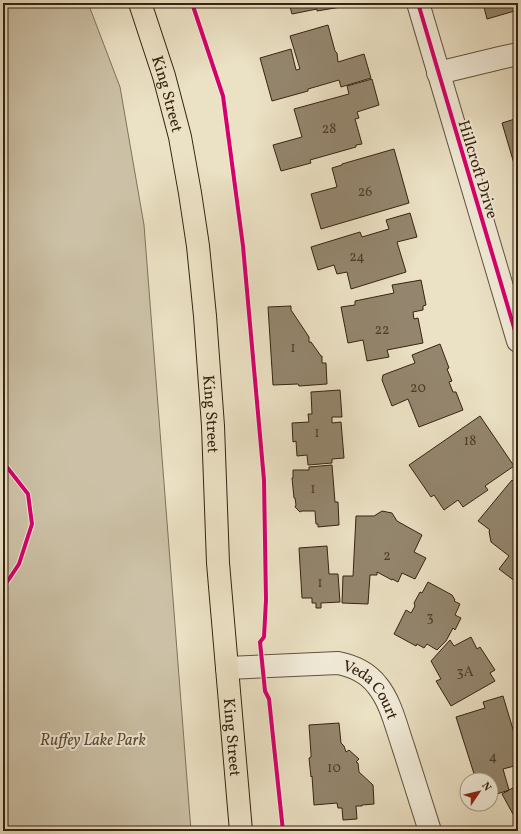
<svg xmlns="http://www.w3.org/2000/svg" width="521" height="834" viewBox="0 0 521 834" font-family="Vollkorn,serif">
<rect width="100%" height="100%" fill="#ebe1c4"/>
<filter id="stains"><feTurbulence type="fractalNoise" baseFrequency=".005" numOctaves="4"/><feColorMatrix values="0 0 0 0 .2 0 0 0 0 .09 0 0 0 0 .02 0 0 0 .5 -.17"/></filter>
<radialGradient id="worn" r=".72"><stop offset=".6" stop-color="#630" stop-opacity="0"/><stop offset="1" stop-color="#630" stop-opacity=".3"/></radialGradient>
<polygon fill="#ccc1a6" stroke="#81725c" points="3,3 88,3 120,87 144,225 191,831 3,831"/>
<g fill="#94866e" stroke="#362311">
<polygon points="289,3 340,3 341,7 317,11 317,9 292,14"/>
<polygon points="483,3 518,3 518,10 487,19"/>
<polygon points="328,25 335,51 337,53 338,62 364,54 371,78 341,87 339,80 308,89 308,91 272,101 260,58 291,49 296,70 300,69 290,36"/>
<polygon points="372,79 379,105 357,112 359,118 355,119 362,144 356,145 356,147 310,160 311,163 281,171 273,145 302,137 294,109 349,94 347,86"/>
<polygon points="518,118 518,177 502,123"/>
<polygon points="394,149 409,203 321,229 311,194 337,187 332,168 342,165 342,164"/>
<polygon points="410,213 417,237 397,242 406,272 351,289 347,272 337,274 334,265 318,270 311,247 360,232 362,237 389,229 386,220"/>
<polygon points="421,280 426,305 423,306 423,310 413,312 414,319 418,318 423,343 387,350 389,357 367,361 363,340 348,343 341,307 355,305 355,301 394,293 392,285"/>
<polygon points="291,306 291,310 309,337 309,342 311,342 321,356 322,356 322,363 326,363 327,384 299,386 298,384 273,385 268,307"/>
<polygon points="440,344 449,368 447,369 452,381 449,382 453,392 456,392 463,410 419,427 408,399 392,406 382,380 383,375 415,363 412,355"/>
<polygon points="340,390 342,417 332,417 332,423 341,422 344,458 332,459 332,463 308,465 307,455 297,456 296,441 293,442 292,423 309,422 308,414 312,414 311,392"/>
<polygon points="480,416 514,466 485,486 488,490 463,507 458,500 444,510 434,495 431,497 409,465"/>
<polygon points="332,465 335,502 338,502 339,525 318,527 318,524 316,524 315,511 302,511 300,512 295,507 296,505 295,498 294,498 292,478 293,478 293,470 309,470 309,467"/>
<polygon points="512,480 518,484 518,580 516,582 499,569 509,556 491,542 489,531 490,530 478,521"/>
<polygon points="382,511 392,513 397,521 422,535 414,552 426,558 415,579 402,573 398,582 392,579 392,580 377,572 377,575 370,575 368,604 342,603 343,576 353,576 356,516 374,516"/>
<polygon points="327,546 329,574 338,574 340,602 321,603 321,608 316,608 316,603 312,603 312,598 302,598 299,548"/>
<polygon points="428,582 452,595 455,600 454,601 460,604 455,615 461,618 455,630 453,628 446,641 437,650 427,644 424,648 417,644 416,646 394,634 406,610 411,613 415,606 414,603 420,592 422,593"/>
<polygon points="471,637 477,649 480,647 495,670 490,673 495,681 451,706 436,681 441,679 431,661 450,640 454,646"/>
<polygon points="503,696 518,746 518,765 503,769 509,790 491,796 491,780 476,780 456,717 485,708 483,702"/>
<polygon points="339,723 341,743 344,746 346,752 349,750 359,759 356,762 358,763 359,772 373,785 374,804 362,805 362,806 356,806 357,819 343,820 342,808 338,808 337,803 314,805 312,776 311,777 309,758 311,757 311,754 309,725"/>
<polygon points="518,785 518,820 515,815 514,816 502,794"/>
</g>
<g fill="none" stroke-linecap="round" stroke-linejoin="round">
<g stroke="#63523e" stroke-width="24">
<g id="minor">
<polyline points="418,3 518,341"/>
<polyline points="438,73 500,58 518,54"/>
<path id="s1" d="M 227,668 L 338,663 C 353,666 367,672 377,685 C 391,702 396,726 403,746 C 412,775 421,803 430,831"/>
</g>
</g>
<g stroke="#362311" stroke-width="24">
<g id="primary">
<path id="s2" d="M 140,3 L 164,76 L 180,137 L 190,193 L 198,246 L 205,316 L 213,426 L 218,563 L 241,831"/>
</g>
</g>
<use href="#minor" stroke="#f2ecd9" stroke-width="22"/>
<use href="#primary" stroke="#ebe1c4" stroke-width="22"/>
<g stroke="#f2ecd9" stroke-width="6">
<g id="cycleway">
<polyline points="192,3 223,96 243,246 264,480 266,600 264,637 260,642 265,691 269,699 283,831"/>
<polyline points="418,3 518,341"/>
<polyline points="3,462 28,494 32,524 19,564 3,588"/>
</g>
</g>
<use href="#cycleway" stroke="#d6006c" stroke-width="4"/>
</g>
<g text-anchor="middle" stroke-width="4" stroke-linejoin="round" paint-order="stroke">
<g font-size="14" fill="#4e3c28">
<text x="329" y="133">28</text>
<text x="365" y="196">26</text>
<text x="357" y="261">24</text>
<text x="382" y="334">22</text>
<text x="293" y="352">1</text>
<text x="418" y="392">20</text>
<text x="317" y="437">1</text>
<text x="470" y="445">18</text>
<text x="313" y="493">1</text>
<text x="387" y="560">2</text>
<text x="320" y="587">1</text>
<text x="430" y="621">3</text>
<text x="465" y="676">3A</text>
<text x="493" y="761">4</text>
<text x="334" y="772">10</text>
</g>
<g font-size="16" fill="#362311" stroke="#f2ecd9">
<text dy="6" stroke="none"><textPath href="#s2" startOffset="95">King Street</textPath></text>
<text transform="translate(479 169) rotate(73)" y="6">Hillcroft Drive</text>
<text dy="6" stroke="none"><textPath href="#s2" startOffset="419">King Street</textPath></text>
<text dy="6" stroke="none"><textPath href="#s1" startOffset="156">Veda Court</textPath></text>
<text dy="6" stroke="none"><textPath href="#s2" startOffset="743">King Street</textPath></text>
</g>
<g font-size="16" font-style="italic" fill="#5c4a36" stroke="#f2ecd9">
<text x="93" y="745">Ruffey Lake Park</text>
</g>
</g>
<rect width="521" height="834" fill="none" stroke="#ebe1c4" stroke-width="16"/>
<rect x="4" y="4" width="513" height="826" fill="none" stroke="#362311" stroke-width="2"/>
<rect x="8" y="8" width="505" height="818" fill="none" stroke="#362311"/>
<g transform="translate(479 792) rotate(55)"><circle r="19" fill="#f2ecd9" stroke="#a79c89"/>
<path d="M0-3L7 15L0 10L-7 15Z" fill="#8f2418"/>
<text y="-6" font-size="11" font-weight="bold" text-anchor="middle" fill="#362311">N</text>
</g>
<rect width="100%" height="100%" filter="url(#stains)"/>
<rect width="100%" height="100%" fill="url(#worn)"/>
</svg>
